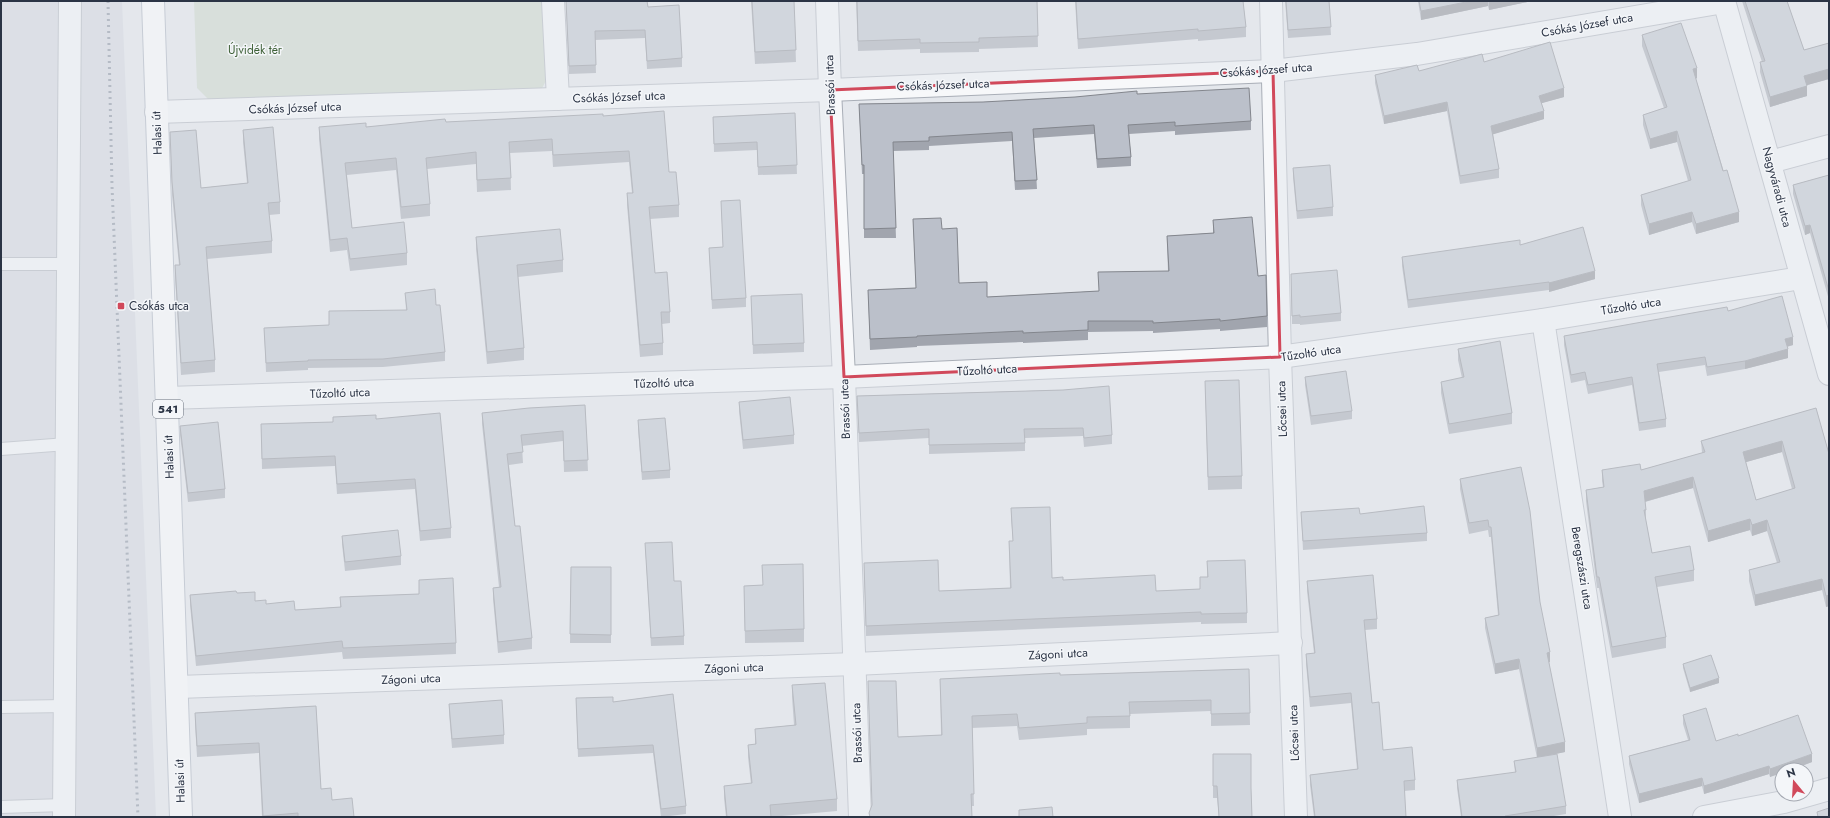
<svg xmlns="http://www.w3.org/2000/svg" width="1830" height="818" viewBox="0 0 1830 818" font-family="Jost,sans-serif">
<rect width="100%" height="100%" fill="#e4e7ec"/>
<polygon fill="#d2d6de" points="1,1 122,1 156,817 1,817"/>
<polygon fill="#c9d6c5" points="194,1 544,1 548,77 540,92 209,100 197,88"/>
<g fill="none" stroke-linecap="round" stroke-linejoin="round">
<g stroke="#a9aeb7" stroke-width="14">
<g id="service">
<polyline points="1,264 68,264"/>
<polyline points="1,449 67,444"/>
<polyline points="1,707 65,706"/>
<polyline points="1,807 64,805"/>
</g>
</g>
<g stroke="#a9aeb7" stroke-width="24">
<g id="minor">
<polyline points="553,1 558,99"/>
<polyline points="827,1 830,90 844,377 860,817"/>
<polyline points="1271,1 1280,357 1296,817"/>
<polyline points="1724,1 1829,374"/>
<polyline points="156,112 830,90 1273,71 1417,54 1724,2"/>
<polyline points="1770,162 1829,146"/>
<polyline points="1543,320 1620,817"/>
<polyline points="167,398 844,377 1280,357 1543,320 1801,278"/>
<polyline points="178,687 855,664 1291,643"/>
<polyline points="64,817 70,1"/>
<polyline points="1704,817 1784,802 1829,789"/>
</g>
</g>
<g stroke="#a3abb8" stroke-width="24">
<polyline id="primary" points="153,1 181,817"/>
</g>
<use href="#service" stroke="#f7f8fa" stroke-width="12"/>
<use href="#minor" stroke="#f7f8fa" stroke-width="22"/>
<use href="#primary" stroke="#fff" stroke-width="22"/>
<polyline stroke="#7d8696" stroke-width="3" stroke-dasharray="2 4" stroke-linecap="butt" points="108,1 112,186 138,817"/>
</g>
<g fill="#a1a5ae" fill-rule="evenodd">
<polygon points="566,1 647,1 648,7 682,58 682,67 647,69 645,38 595,40 596,73 569,74"/>
<polygon points="751,1 794,1 796,62 755,64"/>
<polygon points="856,1 1037,1 1038,47 979,49 979,52 920,53 920,49 858,51"/>
<polygon points="1075,1 1243,1 1246,27 1246,37 1198,41 1198,39 1078,49"/>
<polygon points="1285,1 1329,1 1331,35 1288,38"/>
<polygon points="1418,1 1532,1 1489,10 1488,6 1421,20"/>
<polygon points="1742,1 1787,1 1804,50 1829,43 1829,79 1807,85 1807,96 1770,107 1760,72 1760,62 1762,62"/>
<polygon points="1642,35 1697,78 1696,79 1739,222 1696,234 1692,222 1649,235 1641,205 1641,195 1688,181 1677,142 1650,149 1643,125 1643,115 1664,108 1642,46"/>
<polygon points="1484,62 1564,97 1541,103 1544,119 1493,134 1499,169 1499,178 1460,184 1447,111 1384,124 1375,83 1375,75 1419,71"/>
<polygon points="1137,94 1251,121 1251,130 1175,135 1175,131 1129,134 1131,157 1131,166 1097,168 1094,134 1034,138 1037,189 1015,190 1012,141 929,146 929,150 893,151 896,238 864,238 864,174 862,174 859,104 983,102"/>
<polygon points="795,113 797,174 758,175 757,150 714,152 713,117"/>
<polygon points="603,116 669,172 679,205 679,217 650,219 655,273 670,312 670,323 662,324 663,343 663,355 640,357 627,205 627,193 632,193 629,162 553,167 552,151 510,153 511,190 477,192 476,164 427,169 430,204 430,216 401,219 396,170 347,175 352,228 407,253 407,265 350,271 347,250 330,252 319,139 319,127 366,127 446,122"/>
<polygon points="243,130 280,202 280,214 269,215 272,241 272,253 207,259 215,360 215,372 181,375 175,277 175,265 179,265 172,195 170,132 201,188 247,183 243,142"/>
<polygon points="1293,168 1333,207 1333,216 1297,219 1293,177"/>
<polygon points="1829,175 1829,300 1810,233 1805,235 1793,194 1793,185"/>
<polygon points="721,201 746,298 746,307 712,309 709,248 723,247"/>
<polygon points="913,219 942,229 959,283 987,297 1099,291 1168,271 1167,236 1213,233 1213,220 1258,276 1267,316 1267,327 1220,331 1220,329 1153,333 1153,331 1088,332 1088,340 1023,343 1023,342 917,346 917,347 870,350 868,290 916,288"/>
<polygon points="476,237 563,260 563,272 518,277 524,348 524,360 487,364 476,249"/>
<polygon points="1402,257 1595,279 1549,292 1549,290 1408,308 1402,266"/>
<polygon points="1291,274 1341,313 1341,321 1300,325 1300,324 1292,324"/>
<polygon points="405,293 436,305 445,352 445,361 383,367 308,368 308,370 266,372 264,328 329,325 406,310"/>
<polygon points="751,296 804,343 804,352 753,354"/>
<polygon points="1728,311 1793,345 1787,347 1788,358 1745,369 1707,376 1705,365 1659,372 1666,419 1666,427 1639,431 1632,385 1588,394 1585,380 1571,383 1564,345 1564,336"/>
<polygon points="1458,349 1512,413 1512,424 1449,434 1441,393 1441,382 1462,378 1458,360"/>
<polygon points="1305,377 1352,411 1352,419 1311,425 1305,385"/>
<polygon points="1205,381 1242,476 1242,489 1208,490"/>
<polygon points="1063,390 1112,435 1112,444 1084,447 1083,436 1025,438 1025,451 929,454 929,438 859,442 857,396"/>
<polygon points="739,402 794,435 794,444 743,449 739,411"/>
<polygon points="585,405 588,471 564,472 563,441 522,446 523,463 509,465 515,526 532,638 532,649 498,653 493,599 493,588 499,587 482,424 482,413"/>
<path d="M 1816,408 L 1829,454 L 1829,606 L 1826,607 L 1822,590 L 1755,606 L 1749,581 L 1749,570 L 1777,563 L 1767,531 L 1752,536 L 1750,530 L 1708,542 L 1693,488 L 1645,502 L 1646,510 L 1646,521 L 1652,553 L 1694,570 L 1694,581 L 1657,587 L 1666,637 L 1666,648 L 1612,658 L 1599,588 L 1597,588 L 1586,501 L 1586,490 L 1603,487 L 1602,481 L 1602,470 L 1641,470 L 1702,453 L 1701,441 ZM 1782,452 L 1792,489 L 1756,500 L 1746,462 Z"/>
<polygon points="333,417 376,419 451,528 451,538 420,541 415,489 337,494 335,466 262,469 261,424 333,422"/>
<polygon points="638,420 670,470 670,478 642,480 638,429"/>
<polygon points="180,426 225,489 225,498 188,502 180,435"/>
<polygon points="1521,467 1540,602 1550,662 1549,662 1565,752 1539,757 1566,806 1566,814 1548,817 1461,817 1457,788 1457,780 1515,773 1514,761 1537,758 1519,669 1495,674 1485,628 1485,618 1498,615 1491,537 1489,537 1488,530 1469,534 1460,489 1460,479"/>
<polygon points="1011,508 1052,578 1063,580 1156,591 1200,589 1200,577 1207,577 1207,561 1247,613 1247,623 1201,624 1201,622 866,636 864,563 939,591 1010,588 1009,541 1013,541 1011,518"/>
<polygon points="1301,512 1360,514 1427,533 1427,541 1303,550"/>
<polygon points="342,536 401,556 401,565 345,571 342,544"/>
<polygon points="645,543 674,581 684,636 684,645 651,646"/>
<polygon points="762,565 804,629 804,642 745,643 744,586 763,585"/>
<polygon points="571,567 611,567 611,643 570,643"/>
<polygon points="419,580 456,643 456,654 343,659 342,652 196,666 190,605 190,595 237,593 255,601 266,604 295,610 340,607 340,597 419,594"/>
<polygon points="1307,581 1377,619 1377,629 1365,630 1372,703 1383,750 1415,780 1415,790 1404,791 1406,817 1314,817 1310,785 1310,775 1357,769 1351,703 1310,707 1306,664 1306,654 1314,653 1307,591"/>
<polygon points="1683,664 1719,683 1690,692 1683,668"/>
<polygon points="1249,669 1250,725 1211,726 1211,711 1130,714 1130,728 1087,729 1087,735 1019,740 1017,726 972,728 974,806 872,806 868,681 898,737 941,735 940,679"/>
<polygon points="792,685 837,799 837,811 771,817 726,817 724,798 724,786 751,784 748,757 748,745 755,745 755,729 794,725 792,697"/>
<polygon points="673,694 686,806 686,814 661,817 653,753 578,757 576,698 613,702"/>
<polygon points="449,704 504,735 504,744 452,748 449,713"/>
<polygon points="316,706 321,789 332,800 354,817 262,817 259,753 197,757 195,724 195,713"/>
<polygon points="1683,715 1716,741 1738,736 1812,762 1791,770 1782,770 1770,777 1769,774 1704,794 1702,786 1639,803 1629,764 1629,756 1688,740 1683,724"/>
<polygon points="1213,754 1251,789 1252,817 1219,817 1217,798 1213,798"/>
</g>
<g fill="#83868d">
<polygon points="1471,1 1488,1 1488,6 1421,20 1421,11"/>
<polygon points="1493,1 1532,1 1489,10 1489,2"/>
<polygon points="1697,68 1697,78 1693,79 1693,69"/>
<polygon points="1829,69 1829,79 1804,86 1804,76"/>
<polygon points="1807,86 1807,96 1770,107 1770,97"/>
<polygon points="1564,88 1564,97 1539,104 1539,96"/>
<polygon points="1447,102 1447,111 1384,124 1384,116"/>
<polygon points="1544,111 1544,119 1491,135 1491,126"/>
<polygon points="1677,131 1677,142 1650,149 1650,139"/>
<polygon points="1692,212 1692,222 1649,235 1649,224"/>
<polygon points="1739,212 1739,222 1696,234 1696,224"/>
<polygon points="1810,225 1810,233 1805,235 1805,226"/>
<polygon points="1595,271 1595,279 1549,292 1549,283"/>
<polygon points="1793,337 1793,345 1785,347 1785,339"/>
<polygon points="1788,349 1788,358 1745,369 1745,361"/>
<polygon points="1782,441 1782,452 1743,463 1743,452"/>
<polygon points="1693,477 1693,488 1644,502 1644,491"/>
<polygon points="1750,519 1750,530 1708,542 1708,531"/>
<polygon points="1767,520 1767,531 1752,536 1752,525"/>
<polygon points="1822,579 1822,590 1755,606 1755,595"/>
<polygon points="1829,595 1829,606 1826,607 1826,596"/>
<polygon points="1550,652 1550,662 1547,663 1547,653"/>
<polygon points="1519,659 1519,669 1495,674 1495,664"/>
<polygon points="1719,678 1719,683 1690,692 1690,688"/>
<polygon points="1565,742 1565,752 1537,758 1537,748"/>
<polygon points="1812,754 1812,762 1791,770 1782,770 1782,773 1770,777 1770,769"/>
<polygon points="1769,766 1769,774 1704,794 1704,786"/>
<polygon points="1702,778 1702,786 1639,803 1639,794"/>
</g>
<g fill="#bbc0ca" stroke="#83868d" fill-rule="evenodd">
<polygon points="566,1 647,1 648,7 679,5 682,58 647,61 645,30 595,31 596,65 569,66"/>
<polygon points="752,1 794,1 796,50 755,52"/>
<polygon points="857,1 1037,1 1038,36 979,38 979,42 920,43 920,39 858,41"/>
<polygon points="1076,1 1243,1 1246,27 1198,31 1198,29 1078,39"/>
<polygon points="1286,1 1329,1 1331,27 1288,30"/>
<polygon points="1419,1 1471,1 1421,11"/>
<polygon points="1745,1 1787,1 1804,50 1829,43 1829,69 1804,76 1807,86 1770,97 1760,62 1765,61"/>
<polygon points="1681,23 1697,68 1693,69 1723,171 1727,170 1739,212 1696,224 1692,212 1649,224 1641,195 1691,180 1677,131 1650,139 1643,115 1667,107 1642,35"/>
<polygon points="1550,42 1564,88 1539,96 1544,111 1491,126 1499,169 1460,176 1447,102 1384,116 1375,75 1417,65 1419,71 1482,54 1484,62"/>
<polygon points="1249,88 1251,121 1175,126 1175,122 1128,125 1131,157 1097,159 1094,125 1033,129 1037,180 1015,181 1012,132 929,137 929,141 893,142 896,228 864,229 864,165 862,165 859,104 983,102 1075,97 1137,91 1137,94"/>
<polygon points="664,111 669,172 676,172 679,205 649,207 655,273 667,272 670,312 661,312 663,343 640,345 627,193 633,193 629,151 553,155 552,139 509,142 511,178 477,180 476,152 426,158 430,204 401,207 396,158 345,163 352,228 404,222 407,253 350,259 347,238 330,240 319,127 366,123 366,127 445,119 446,122 603,114 603,116"/>
<polygon points="795,113 797,165 758,167 757,142 714,144 713,117"/>
<polygon points="273,127 280,202 268,203 272,241 206,247 215,360 181,363 175,265 180,265 172,182 170,132 196,130 201,188 248,183 243,130"/>
<polygon points="1330,165 1333,207 1297,211 1293,168"/>
<polygon points="1829,175 1829,291 1810,225 1805,226 1793,185"/>
<polygon points="740,200 746,298 712,300 709,248 723,247 721,201"/>
<polygon points="1252,217 1258,276 1266,275 1267,316 1220,321 1220,319 1153,323 1153,321 1088,321 1088,330 1023,333 1023,331 917,336 917,337 870,339 868,290 916,288 913,219 941,218 942,229 957,228 959,283 987,282 987,297 1099,291 1098,272 1169,271 1167,236 1214,233 1213,220"/>
<polygon points="1583,227 1595,271 1549,283 1549,282 1408,300 1402,257 1520,240 1520,245"/>
<polygon points="560,229 563,260 517,265 524,348 487,352 476,237"/>
<polygon points="1337,270 1341,313 1300,317 1300,315 1292,316 1291,274"/>
<polygon points="435,289 436,305 440,305 445,352 383,359 308,360 308,361 266,363 264,328 329,325 329,311 407,310 405,293"/>
<polygon points="802,294 804,343 753,345 751,296"/>
<polygon points="1782,296 1793,337 1785,339 1788,349 1745,361 1707,367 1705,357 1657,364 1666,419 1639,423 1632,377 1588,385 1585,372 1571,375 1564,336 1698,312 1727,307 1728,311"/>
<polygon points="1500,341 1512,413 1449,424 1441,382 1464,377 1458,349"/>
<polygon points="1346,371 1352,411 1311,416 1305,377"/>
<polygon points="1239,380 1242,476 1208,477 1205,381"/>
<polygon points="1109,386 1112,435 1084,438 1083,428 1024,429 1025,443 929,445 929,429 859,433 857,396 1063,390"/>
<polygon points="790,397 794,435 743,440 739,402"/>
<polygon points="585,405 588,460 564,461 563,431 521,435 523,452 507,454 515,526 520,526 532,638 498,642 493,588 501,587 482,413 529,408"/>
<path d="M 1816,408 L 1829,454 L 1829,595 L 1826,596 L 1822,579 L 1755,595 L 1749,570 L 1780,562 L 1767,520 L 1752,525 L 1750,519 L 1708,531 L 1693,477 L 1644,491 L 1646,510 L 1644,510 L 1652,553 L 1690,546 L 1694,570 L 1655,577 L 1666,637 L 1612,647 L 1599,577 L 1597,577 L 1586,490 L 1604,487 L 1602,470 L 1640,464 L 1641,470 L 1705,452 L 1701,441 ZM 1782,441 L 1795,488 L 1756,500 L 1743,452 Z"/>
<polygon points="440,413 451,528 420,531 415,479 337,484 335,456 262,459 261,424 333,422 333,417 376,415 376,419"/>
<polygon points="665,418 670,470 642,472 638,420"/>
<polygon points="218,422 225,489 188,493 180,426"/>
<polygon points="1521,467 1530,511 1540,602 1550,652 1547,653 1565,742 1537,748 1519,659 1495,664 1485,618 1499,615 1491,527 1489,527 1488,520 1469,523 1460,479"/>
<polygon points="1424,506 1427,533 1303,541 1301,512 1359,508 1360,514"/>
<polygon points="1050,507 1052,578 1063,577 1063,580 1155,575 1156,591 1200,589 1200,577 1208,577 1207,561 1245,560 1247,613 1201,614 1201,612 866,626 864,563 938,560 939,591 1011,588 1009,541 1013,541 1011,508"/>
<polygon points="398,530 401,556 345,562 342,536"/>
<polygon points="672,542 674,581 681,581 684,636 651,638 645,543"/>
<polygon points="803,564 804,629 745,631 744,586 763,585 762,565"/>
<polygon points="571,567 611,567 611,635 570,634"/>
<polygon points="1373,575 1377,619 1364,620 1372,703 1379,702 1383,750 1412,747 1415,780 1404,781 1406,817 1315,817 1310,775 1358,769 1351,693 1310,697 1306,654 1315,653 1307,581"/>
<polygon points="453,578 456,643 343,648 342,641 196,656 190,595 236,591 237,593 255,592 255,601 266,600 266,604 294,601 295,610 341,607 340,597 419,594 419,580"/>
<polygon points="1711,655 1719,678 1690,688 1683,664"/>
<polygon points="1249,669 1250,713 1211,714 1211,700 1129,702 1130,716 1087,717 1087,723 1019,728 1017,714 972,716 974,794 971,794 972,817 870,817 869,813 872,805 868,681 896,681 898,737 942,735 940,679 1060,673 1060,675"/>
<polygon points="825,683 837,799 770,805 771,817 727,817 724,786 752,783 748,745 756,744 755,729 796,725 792,685"/>
<polygon points="673,694 686,806 661,809 653,745 578,749 576,698 613,697 613,702"/>
<polygon points="502,700 504,735 452,739 449,704"/>
<polygon points="316,706 321,789 331,788 332,800 352,798 354,817 298,817 298,813 263,816 259,743 197,746 195,713"/>
<polygon points="1706,708 1716,741 1738,734 1738,736 1798,715 1812,754 1770,769 1769,766 1704,786 1702,778 1639,794 1629,756 1690,740 1683,715"/>
<polygon points="1213,754 1251,754 1251,788 1252,817 1219,817 1217,786 1213,786"/>
<polygon points="1557,754 1566,806 1505,816 1504,817 1462,817 1457,780 1516,772 1514,761"/>
<polygon points="1052,807 1053,817 1019,817 1019,810"/>
<polygon points="1829,808 1829,817 1818,817 1817,812"/>
</g>
<path d="M0 0H1830V818H0ZM 1273,71 L 1280,357 L 844,377 L 830,90 Z" fill="#e4e7ec" fill-opacity=".55" fill-rule="evenodd"/>
<path fill="none" stroke="#d1495b" stroke-width="3" stroke-linejoin="round" d="M 1273,71 L 1280,357 L 844,377 L 830,90 Z"/>
<rect fill="#d1495b" stroke="#f4f6f9" stroke-width="1.5" x="117" y="302" width="8" height="8" rx="2"/>
<g text-anchor="middle" stroke-width="3" stroke-linejoin="round" paint-order="stroke">
<rect fill="#f4f6f9" stroke="#676e7b" stroke-width="1" x="153" y="400" width="30" height="18" rx="3"/>
<g font-size="11" font-weight="bold" fill="#2b3445">
<text x="168" y="413">541</text>
</g>
<g font-size="12" fill="#2b3445" stroke="#f4f6f9">
<text transform="translate(1587 25) rotate(-10)" y="4">Csókás József utca</text>
<text transform="translate(1266 70) rotate(-4)" y="4">Csókás József utca</text>
<text transform="translate(830 85) rotate(-92)" y="4">Brassói utca</text>
<text transform="translate(943 85) rotate(-2)" y="4">Csókás József utca</text>
<text transform="translate(619 97) rotate(-2)" y="4">Csókás József utca</text>
<text transform="translate(295 108) rotate(-2)" y="4">Csókás József utca</text>
<text transform="translate(157 133) rotate(-92)" y="4">Halasi út</text>
<text transform="translate(1777 187) rotate(75)" y="4">Nagyváradi utca</text>
<text transform="translate(1631 306) rotate(-9)" y="4">Tűzoltó utca</text>
<text transform="translate(1311 353) rotate(-8)" y="4">Tűzoltó utca</text>
<text transform="translate(987 370) rotate(-3)" y="4">Tűzoltó utca</text>
<text transform="translate(664 383) rotate(-2)" y="4">Tűzoltó utca</text>
<text transform="translate(340 393) rotate(-2)" y="4">Tűzoltó utca</text>
<text transform="translate(845 409) rotate(-92)" y="4">Brassói utca</text>
<text transform="translate(1282 409) rotate(-92)" y="4">Lőcsei utca</text>
<text transform="translate(169 457) rotate(-92)" y="4">Halasi út</text>
<text transform="translate(1582 568) rotate(81)" y="4">Beregszászi utca</text>
<text transform="translate(1058 654) rotate(-3)" y="4">Zágoni utca</text>
<text transform="translate(734 668) rotate(-2)" y="4">Zágoni utca</text>
<text transform="translate(411 679) rotate(-2)" y="4">Zágoni utca</text>
<text transform="translate(857 733) rotate(-92)" y="4">Brassói utca</text>
<text transform="translate(1294 733) rotate(-92)" y="4">Lőcsei utca</text>
<text transform="translate(180 781) rotate(-92)" y="4">Halasi út</text>
</g>
<g font-size="12" fill="#3f6138" stroke="#f4f6f9">
<text x="255" y="54">Újvidék tér</text>
</g>
<g font-size="12" fill="#2b3445" stroke="#f4f6f9" text-anchor="start">
<text x="129" y="310">Csókás utca</text>
</g>
</g>
<rect width="1830" height="818" fill="none" stroke="#2b3445" stroke-width="4"/>
<g transform="translate(1794 782) rotate(342)"><circle r="19" fill="#f4f6f9" stroke="#a4a8b1"/>
<path d="M0-3L7 15L0 10L-7 15Z" fill="#d1495b"/>
<text y="-6" font-size="11" font-weight="bold" text-anchor="middle" fill="#2b3445">N</text>
</g>
</svg>
